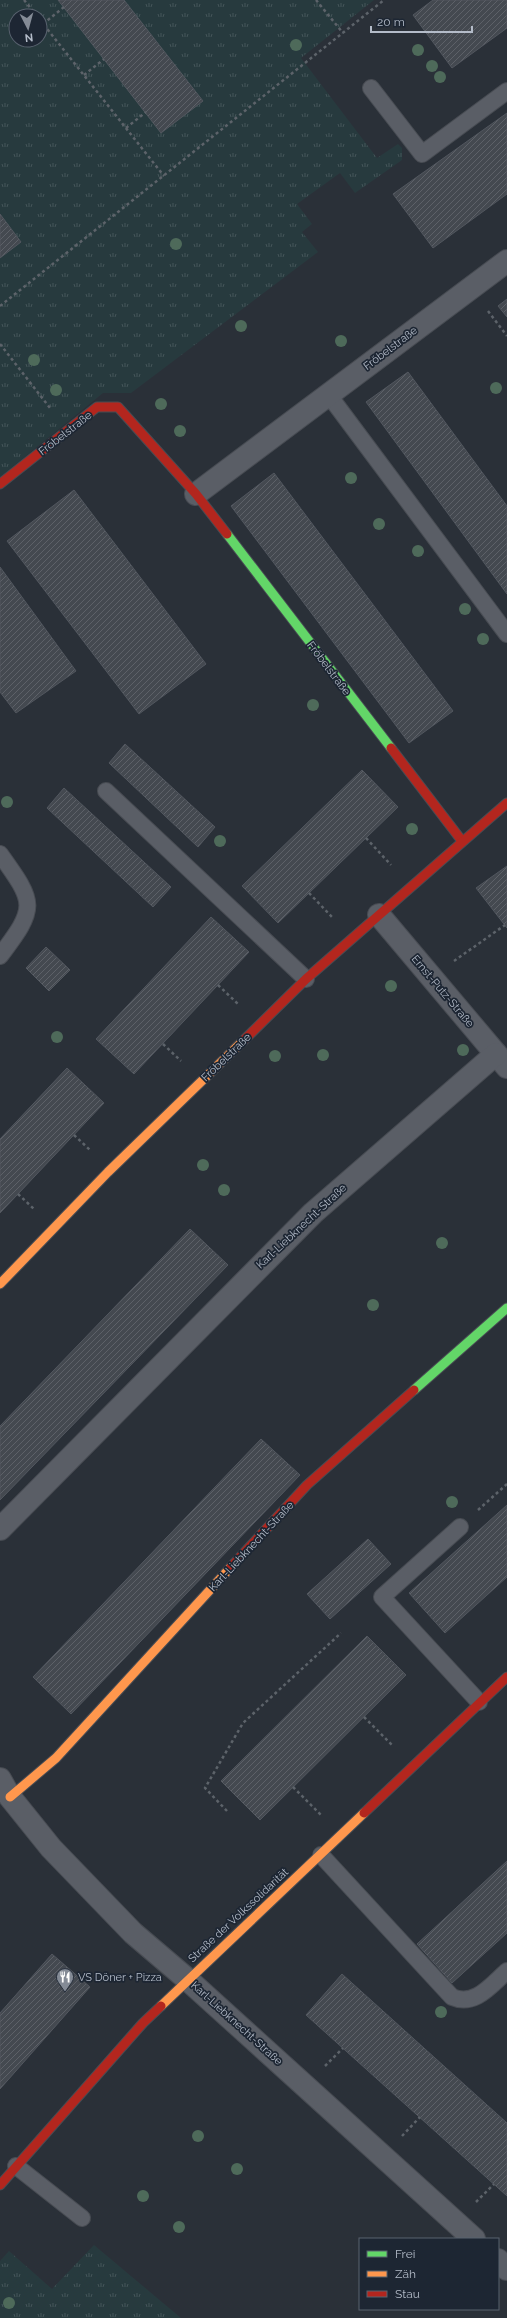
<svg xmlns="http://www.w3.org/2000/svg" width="507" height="2318" viewBox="0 0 507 2318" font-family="Raleway,sans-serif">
<defs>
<pattern id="grass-tufts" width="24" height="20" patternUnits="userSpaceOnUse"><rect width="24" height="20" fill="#273a3e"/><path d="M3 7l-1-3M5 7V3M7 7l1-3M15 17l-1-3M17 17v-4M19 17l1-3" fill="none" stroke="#445559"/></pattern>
<pattern id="building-hatch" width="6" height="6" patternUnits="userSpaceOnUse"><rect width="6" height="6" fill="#444950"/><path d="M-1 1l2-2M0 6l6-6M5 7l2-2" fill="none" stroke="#5d6168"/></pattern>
</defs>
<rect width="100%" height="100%" fill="#2a3038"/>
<g fill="url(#grass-tufts)" fill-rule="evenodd">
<path d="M 0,0 L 374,0 L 301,58 L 377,158 L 398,144 L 402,148 L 402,160 L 355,193 L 340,173 L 297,204 L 312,224 L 302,232 L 318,252 L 131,393 L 103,393 L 0,477 ZM 16,16 L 40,16 L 40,40 L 16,40 Z"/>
<polygon points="94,2245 181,2318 0,2318 0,2261 9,2251 52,2289"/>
</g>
<g fill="url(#building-hatch)" stroke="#52575f">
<polygon points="58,0 124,0 203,101 161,133"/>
<polygon points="433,0 507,0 507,28 452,68 413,15"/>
<polygon points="507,113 507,194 433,248 393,194"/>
<polygon points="0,214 21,242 0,258"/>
<polygon points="507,299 507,317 498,306"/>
<polygon points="408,372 507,506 507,594 366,402"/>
<polygon points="274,473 453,711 409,743 231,506"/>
<polygon points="74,490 206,664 139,714 7,541"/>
<polygon points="0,567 76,671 16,713 0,692"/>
<polygon points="125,744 215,827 198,847 109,763"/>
<polygon points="362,770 398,807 278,923 242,886"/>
<polygon points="64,788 171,887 153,907 47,808"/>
<polygon points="507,866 507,928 476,888"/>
<polygon points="211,917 249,952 134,1074 96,1039"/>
<polygon points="46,947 70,970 49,991 26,968"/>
<polygon points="67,1068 104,1103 0,1213 0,1139"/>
<polygon points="190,1229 228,1265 0,1500 0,1426"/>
<polygon points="261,1439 300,1475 71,1714 33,1677"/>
<polygon points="507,1505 507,1577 445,1633 409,1593"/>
<polygon points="368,1539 391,1564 330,1619 307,1594"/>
<polygon points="367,1636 406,1675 260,1820 221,1781"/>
<polygon points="507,1861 507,1933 452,1983 417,1944"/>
<polygon points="52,1954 90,1987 0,2089 0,2013"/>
<polygon points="342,1974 507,2123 507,2196 306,2015"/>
</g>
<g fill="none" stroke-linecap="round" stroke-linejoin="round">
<g stroke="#484c53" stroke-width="18">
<g id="lane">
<polyline points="371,88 422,154 507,91"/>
<polyline points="328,394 507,634"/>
<polyline points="106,791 306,979"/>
<path d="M 0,854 C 36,904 37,907 0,956"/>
<polyline points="460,1527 382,1597 479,1702"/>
<path d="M 321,1855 L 452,1997 C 475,2007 491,1985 507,1971"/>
<polyline points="16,2166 82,2218"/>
</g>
</g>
<g stroke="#484c53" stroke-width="24">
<g id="street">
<polyline points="196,494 507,261"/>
<polyline points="379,915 507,1067"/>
<polyline points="0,1529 313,1213 496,1054"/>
<polyline points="0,1779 10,1797 51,1848 133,1933 187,1979 474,2239"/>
<polyline points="498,2260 507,2269"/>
</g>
</g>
<g stroke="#484c53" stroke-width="11">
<g id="fast">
<polyline points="227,534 391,748"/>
<polyline points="414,1390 507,1308"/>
</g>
</g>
<g stroke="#484c53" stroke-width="11">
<g id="slow">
<polyline points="0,1284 108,1172 243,1041"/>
<polyline points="10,1797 56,1758 231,1567"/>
<polyline points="161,2006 364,1813"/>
</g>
</g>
<g stroke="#484c53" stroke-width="11">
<g id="jam">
<polyline points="0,484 97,407 118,407 196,494 227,534"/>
<polyline points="391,748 462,841"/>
<polyline points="243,1041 306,979 507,803"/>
<polyline points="231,1567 307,1485 414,1390"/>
<polyline points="364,1813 507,1677"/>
<polyline points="0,2185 143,2023 161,2006"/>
</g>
</g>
<g stroke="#5d636a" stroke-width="2.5" stroke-dasharray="3 3" stroke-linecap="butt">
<polyline points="24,0 37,16"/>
<polyline points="316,0 343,33"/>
<polyline points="40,20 164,176"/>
<polyline points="43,24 64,7"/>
<polyline points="84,75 104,59"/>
<polyline points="126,128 146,112"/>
<polyline points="0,306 384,0"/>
<polyline points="488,311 507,336"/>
<polyline points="0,344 50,408"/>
<polyline points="366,838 391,865"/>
<polyline points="309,893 332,917"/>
<polyline points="454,961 505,925"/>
<polyline points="218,985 238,1004"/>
<polyline points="163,1044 181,1061"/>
<polyline points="74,1135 90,1150"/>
<polyline points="18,1194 34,1209"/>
<polyline points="478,1510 507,1484"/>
<polyline points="364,1717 393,1746"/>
<polyline points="293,1787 321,1815"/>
<polyline points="227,1811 205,1788 243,1723 341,1633"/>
<polyline points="325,2066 343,2048"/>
<polyline points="402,2136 420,2117"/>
<polyline points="476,2202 494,2184"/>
</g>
<use href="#lane" stroke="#5a5e66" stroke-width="16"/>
<use href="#street" stroke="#5a5e66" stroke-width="22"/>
<use href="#fast" stroke="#63d668" stroke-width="9"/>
<use href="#slow" stroke="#ff974d" stroke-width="9"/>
<use href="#jam" stroke="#b3261e" stroke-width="9"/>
</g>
<g fill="#4e6a5a">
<circle cx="296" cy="45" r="6"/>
<circle cx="418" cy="50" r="6"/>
<circle cx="432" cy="66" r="6"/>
<circle cx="440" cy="77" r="6"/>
<circle cx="176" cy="244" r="6"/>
<circle cx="241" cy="326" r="6"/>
<circle cx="341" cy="341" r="6"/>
<circle cx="34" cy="360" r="6"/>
<circle cx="496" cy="388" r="6"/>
<circle cx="56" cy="390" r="6"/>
<circle cx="161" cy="404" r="6"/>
<circle cx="180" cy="431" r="6"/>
<circle cx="351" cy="478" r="6"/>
<circle cx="379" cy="524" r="6"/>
<circle cx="418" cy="551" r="6"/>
<circle cx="465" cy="609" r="6"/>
<circle cx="483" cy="639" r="6"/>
<circle cx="313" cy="705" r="6"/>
<circle cx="7" cy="802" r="6"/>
<circle cx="412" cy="829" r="6"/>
<circle cx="220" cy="841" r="6"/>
<circle cx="391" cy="986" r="6"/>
<circle cx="57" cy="1037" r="6"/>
<circle cx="463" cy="1050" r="6"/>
<circle cx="323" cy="1055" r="6"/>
<circle cx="275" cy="1056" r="6"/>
<circle cx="203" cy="1165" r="6"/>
<circle cx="224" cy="1190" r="6"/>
<circle cx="442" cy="1243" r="6"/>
<circle cx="373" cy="1305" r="6"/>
<circle cx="452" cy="1502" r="6"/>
<circle cx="441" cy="2012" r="6"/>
<circle cx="198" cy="2136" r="6"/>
<circle cx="237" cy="2169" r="6"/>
<circle cx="143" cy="2196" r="6"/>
<circle cx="179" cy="2227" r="6"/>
<circle cx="9" cy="2303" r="6"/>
</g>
<defs>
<g id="restaurant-pin" transform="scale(0.9)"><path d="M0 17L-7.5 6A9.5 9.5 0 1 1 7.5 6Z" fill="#848b96" stroke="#1d2633"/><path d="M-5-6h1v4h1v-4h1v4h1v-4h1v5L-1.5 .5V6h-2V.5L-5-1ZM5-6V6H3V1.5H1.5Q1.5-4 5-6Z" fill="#fff"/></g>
</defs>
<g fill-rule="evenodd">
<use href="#restaurant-pin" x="65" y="1977"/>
</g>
<g text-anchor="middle" stroke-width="3.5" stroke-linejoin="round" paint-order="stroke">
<g font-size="11" fill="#b4bcc9" stroke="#1d2633">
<text transform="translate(390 348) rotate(-37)" y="4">Fröbelstraße</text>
<text transform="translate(65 433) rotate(-38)" y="4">Fröbelstraße</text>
<text transform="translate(329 668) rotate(53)" y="4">Fröbelstraße</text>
<text transform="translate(443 991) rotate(50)" y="4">Ernst-Putz-Straße</text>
<text transform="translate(226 1057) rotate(-44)" y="4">Fröbelstraße</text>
<text transform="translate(301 1226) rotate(-43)" y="4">Karl-Liebknecht-Straße</text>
<text transform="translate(251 1546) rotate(-47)" y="4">Karl-Liebknecht-Straße</text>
<text transform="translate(238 1915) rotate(-43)" y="4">Straße der Volkssolidarität</text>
<text transform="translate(237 2023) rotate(42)" y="4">Karl-Liebknecht-Straße</text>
</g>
<g font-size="11" fill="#b4bcc9" stroke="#1d2633" text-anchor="start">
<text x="78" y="1981">VS Döner + Pizza</text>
</g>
</g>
<rect x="359" y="2238" width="140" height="72" fill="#1d2633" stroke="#59626f"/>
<rect x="367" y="2251" width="20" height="6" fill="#63d668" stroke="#59626f"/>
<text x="395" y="2258" font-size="12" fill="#b4bcc9">Frei</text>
<rect x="367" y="2271" width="20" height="6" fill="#ff974d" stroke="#59626f"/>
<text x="395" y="2278" font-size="12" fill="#b4bcc9">Zäh</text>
<rect x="367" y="2291" width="20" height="6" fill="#b3261e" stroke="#59626f"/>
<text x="395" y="2298" font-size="12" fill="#b4bcc9">Stau</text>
<g transform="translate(28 28) rotate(174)"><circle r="19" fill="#1d2633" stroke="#59626f"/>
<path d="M0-3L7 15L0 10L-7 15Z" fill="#848b96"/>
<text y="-6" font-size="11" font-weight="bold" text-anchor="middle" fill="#b4bcc9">N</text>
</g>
<path d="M371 26v6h101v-6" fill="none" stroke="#b4bcc9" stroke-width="2"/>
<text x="377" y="26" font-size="12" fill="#b4bcc9" stroke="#1d2633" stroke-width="3" paint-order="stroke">20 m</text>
</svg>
